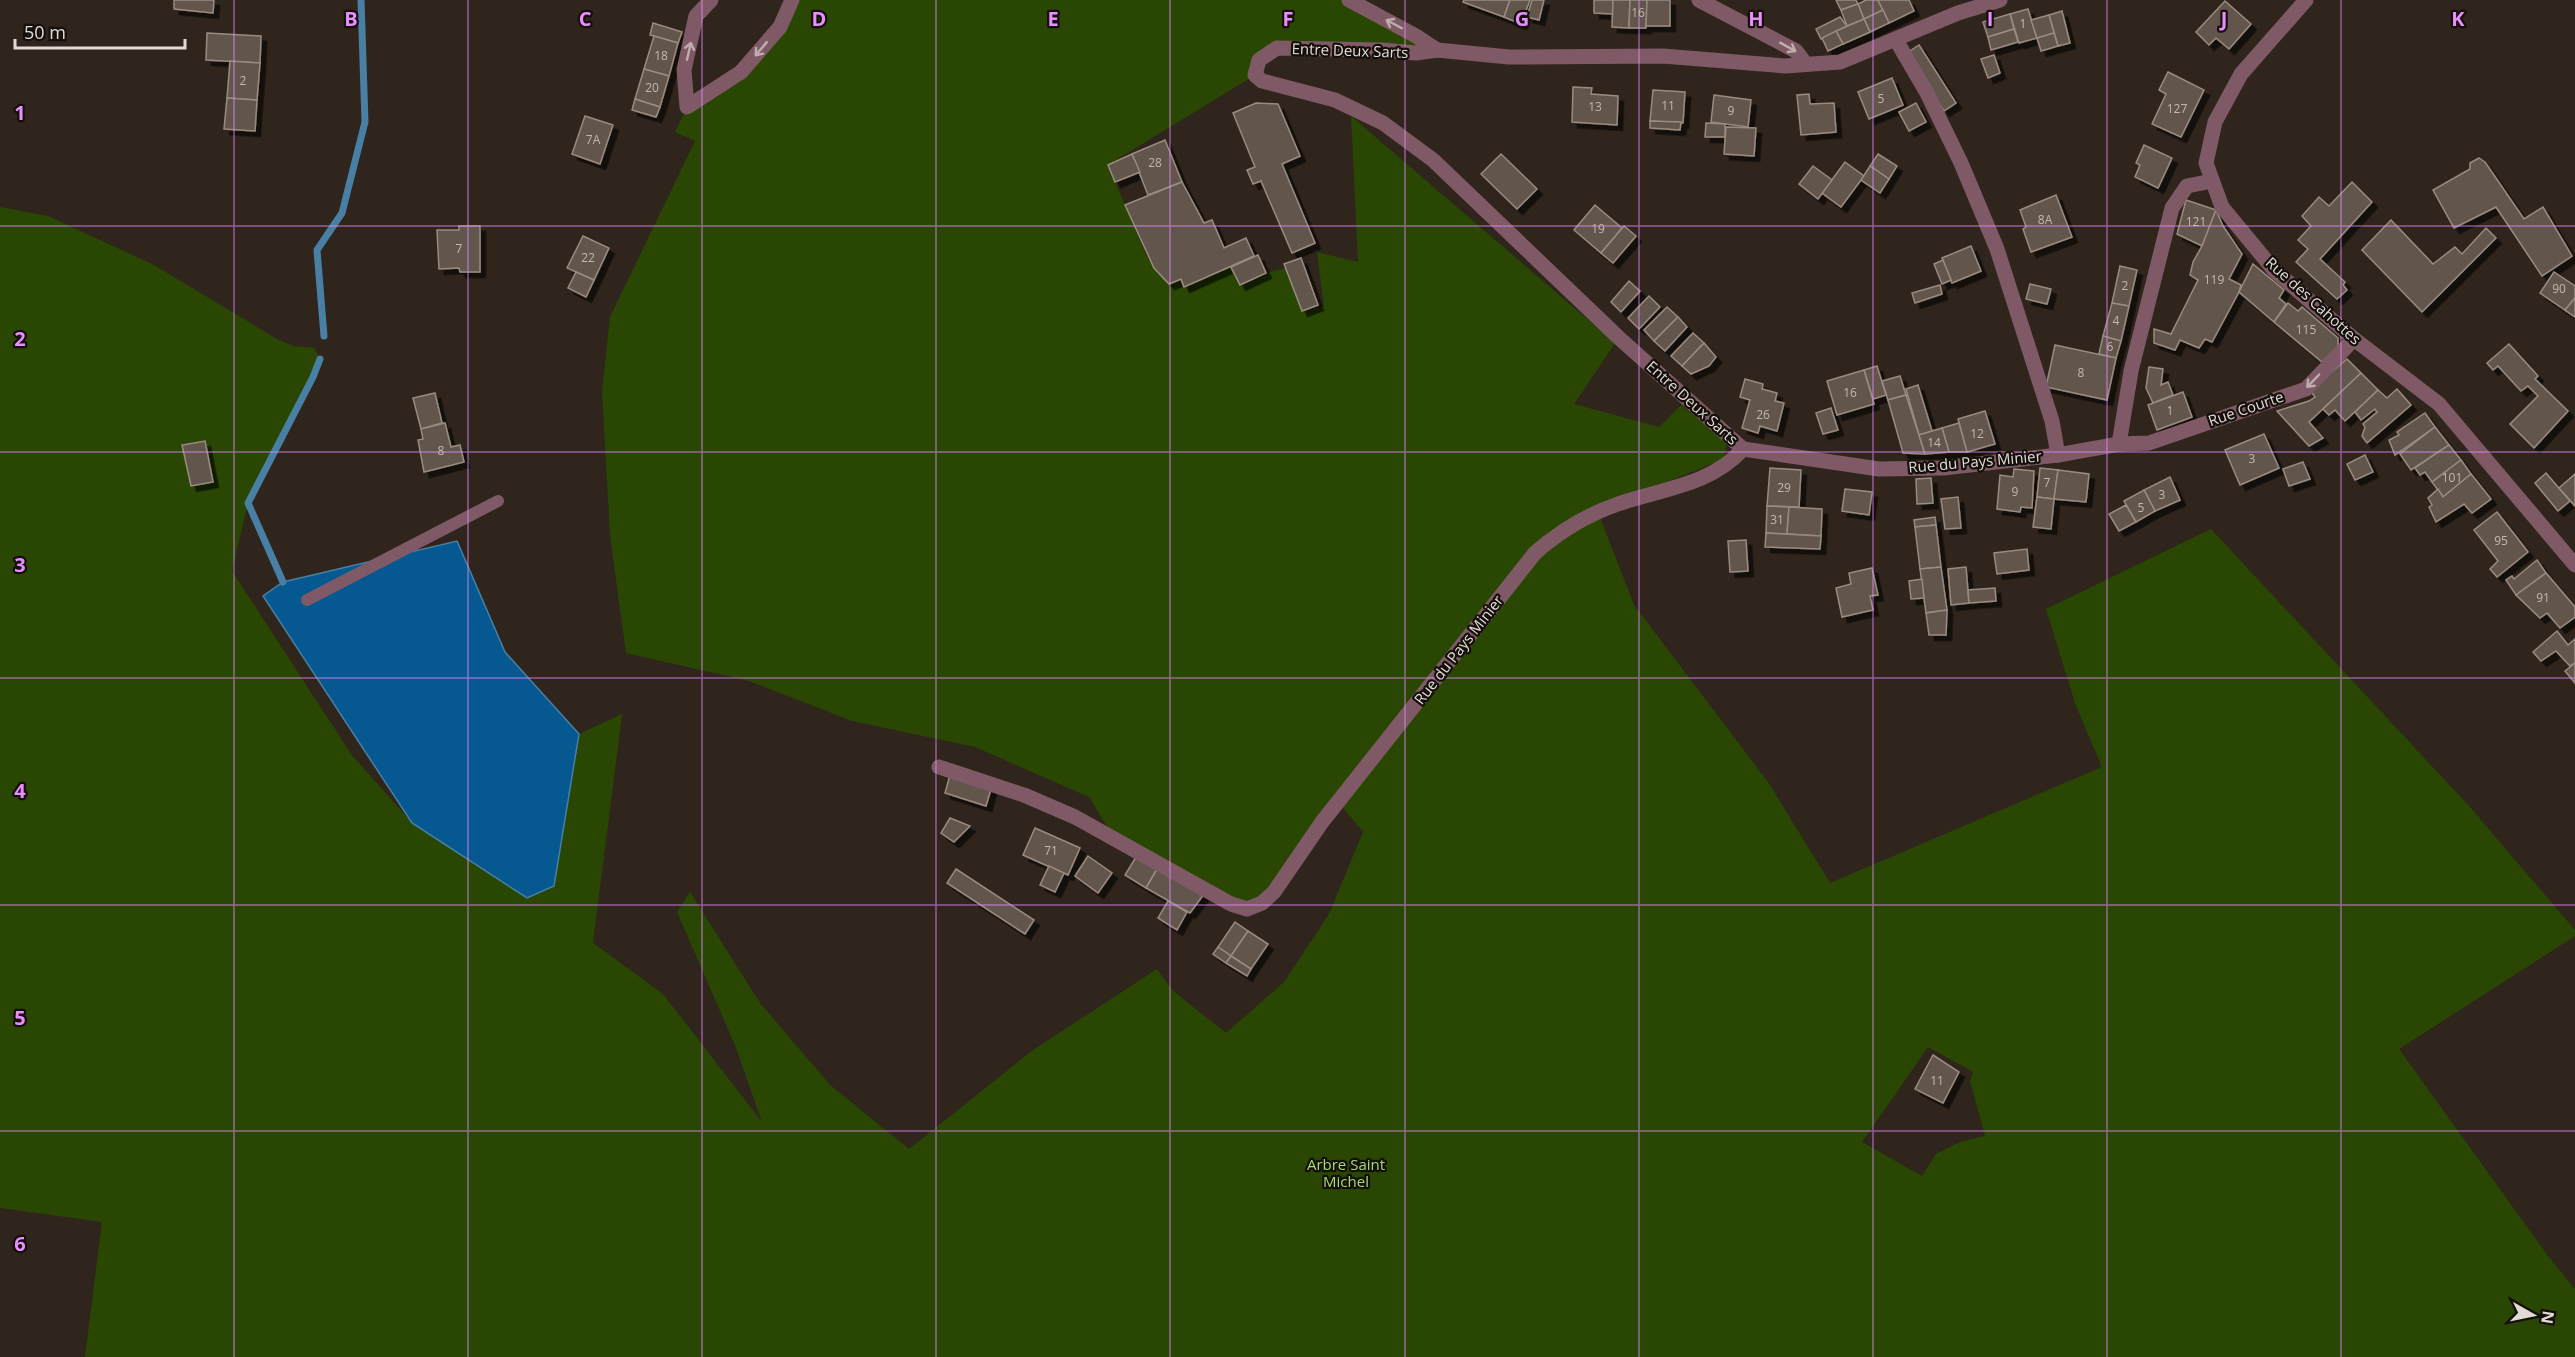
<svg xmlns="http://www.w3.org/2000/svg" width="2575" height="1357" viewBox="0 0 2575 1357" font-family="'Open Sans',sans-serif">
<defs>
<filter id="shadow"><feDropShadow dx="5.5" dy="5.5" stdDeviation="0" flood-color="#0009"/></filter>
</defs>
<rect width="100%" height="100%" fill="#30251c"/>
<path fill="#294703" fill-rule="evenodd" d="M 792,0 L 1349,0 L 1437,50 L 1277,48 L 1255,75 L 1108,165 L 1146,255 L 1154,268 L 1169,284 L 1181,279 L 1185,287 L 1231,267 L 1240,285 L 1266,273 L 1286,268 L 1302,311 L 1324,306 L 1317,252 L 1358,262 L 1351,116 L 1615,343 L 1574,404 L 1659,427 L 1681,405 L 1727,442 L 1724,459 L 1597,510 L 1634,605 L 1768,782 L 1830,883 L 2102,767 L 2076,706 L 2046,609 L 2211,529 L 2469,806 L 2575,930 L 2575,936 L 2399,1049 L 2548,1256 L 2575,1289 L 2575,1357 L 85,1357 L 102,1222 L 0,1208 L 0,207 L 48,216 L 154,265 L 277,339 L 293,346 L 314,348 L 320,359 L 248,503 L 232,571 L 351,754 L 412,823 L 554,886 L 579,734 L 622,714 L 593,943 L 663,994 L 762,1122 L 735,1045 L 677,912 L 690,892 L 760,1003 L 830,1085 L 909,1149 L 1033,1050 L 1157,969 L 1173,991 L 1226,1033 L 1284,982 L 1329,914 L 1363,832 L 1338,802 L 1274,892 L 1247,909 L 1114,838 L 1089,797 L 975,747 L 852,721 L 749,681 L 626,653 L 610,535 L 602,392 L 610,317 L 695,141 L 675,132 L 687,107 L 741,72 ZM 1928,1047 L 1973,1072 L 1970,1081 L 1985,1136 L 1960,1142 L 1936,1154 L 1922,1176 L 1862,1142 Z"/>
<polygon fill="#065990" stroke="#4880a5" stroke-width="1.5" points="457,541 505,652 579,734 554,886 527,898 412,823 263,596 283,582"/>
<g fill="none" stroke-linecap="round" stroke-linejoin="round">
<g stroke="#4880a5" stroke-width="7">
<polyline points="324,336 317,250 342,213 365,122 361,0"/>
<polyline points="283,582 248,503 313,377 320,359"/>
</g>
</g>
<g fill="#62544b" stroke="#9a8b81" stroke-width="1.5" filter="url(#shadow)">
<polygon points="174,0 214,0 213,13 174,9"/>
<polygon points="1464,0 1510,0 1504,17 1463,2"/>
<polygon points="1510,0 1530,0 1521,24 1504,17"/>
<polygon points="1532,0 1544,0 1539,20 1527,17"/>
<polygon points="1594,0 1613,0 1613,14 1594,13"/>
<polygon points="1613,0 1630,0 1629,28 1612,27"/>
<polygon points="1630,0 1647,0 1646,28 1629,28"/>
<polygon points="1647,0 1670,0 1670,26 1646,26"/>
<polygon points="1836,0 1856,0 1858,4 1841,10"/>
<polygon points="1866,0 1878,0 1883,10 1864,19 1858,4"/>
<polygon points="1878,0 1909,0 1914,11 1889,23"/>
<polygon points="2225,1 2251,24 2229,49 2216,38 2209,45 2196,32"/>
<polygon points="1858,4 1864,19 1847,26 1841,10"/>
<polygon points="2028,9 2037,38 2019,43 2010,14"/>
<polygon points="1883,10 1889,23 1870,32 1864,19"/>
<polygon points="2062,11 2070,43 2058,46 2049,15"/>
<polygon points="2010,14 2014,29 1988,37 1983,22"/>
<polygon points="2049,15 2054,33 2037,38 2031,20"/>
<polygon points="1840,17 1847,26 1821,39 1816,29"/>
<polygon points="1864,19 1870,32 1843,44 1836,31"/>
<polygon points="653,23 682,32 678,43 650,35"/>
<polygon points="2014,29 2018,42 1991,50 1988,37"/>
<polygon points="1836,31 1843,44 1828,51 1822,38"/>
<polygon points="207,33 261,36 260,63 206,60"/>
<polygon points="2054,33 2058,46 2041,51 2037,38"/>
<polygon points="654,36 678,43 669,76 644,69"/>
<polygon points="1919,45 1956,103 1944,111 1907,53"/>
<polygon points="1994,55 2000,73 1988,78 1981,59"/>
<polygon points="230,61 260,63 257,100 227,98"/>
<polygon points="644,69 669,76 660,107 635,99"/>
<polygon points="2168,72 2204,90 2181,137 2152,124 2166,94 2159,90"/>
<polygon points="1892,78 1903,105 1869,119 1858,92"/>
<polygon points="1573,87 1592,88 1591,94 1618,96 1617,125 1572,122"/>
<polygon points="1653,90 1685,92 1683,123 1650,121"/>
<polygon points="1809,94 1810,104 1834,103 1836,132 1801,135 1797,95"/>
<polygon points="1714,95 1751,100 1748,127 1711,122"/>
<polygon points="227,98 257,100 255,131 224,129"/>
<polygon points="635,99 660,107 656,117 632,110"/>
<polygon points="1256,103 1278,104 1300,156 1282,164 1315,243 1292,253 1261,181 1253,184 1247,170 1255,167 1233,113"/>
<polygon points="1916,103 1926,122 1909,131 1899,112"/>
<polygon points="585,116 613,125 600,164 572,154"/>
<polygon points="1650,121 1681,122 1680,130 1650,128"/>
<polygon points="1706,123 1725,124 1725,137 1705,137"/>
<polygon points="1726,127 1756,128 1754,156 1724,154"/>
<polygon points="1165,140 1182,182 1148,195 1132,154"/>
<polygon points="2144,145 2172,158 2158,188 2135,177 2140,165 2136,163"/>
<polygon points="1132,154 1140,172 1115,182 1108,165"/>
<polygon points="1501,154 1537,189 1517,209 1481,174"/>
<polygon points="1878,154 1897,166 1889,179 1870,166"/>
<polygon points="2479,158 2485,162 2524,219 2543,207 2572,256 2542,276 2496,207 2454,228 2433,190 2470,169 2470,163"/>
<polygon points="1845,162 1864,176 1841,207 1822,193"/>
<polygon points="1813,166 1832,180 1818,199 1799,184"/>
<polygon points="1870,166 1889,179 1880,193 1861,180"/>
<polygon points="1182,182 1204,223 1212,220 1224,248 1246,238 1254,256 1184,287 1181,279 1169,284 1154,268 1125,205"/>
<polygon points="2352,182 2372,202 2320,259 2345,282 2343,285 2347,290 2337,299 2296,262 2308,249 2298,240 2311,226 2302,216 2319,197 2329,206"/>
<polygon points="2056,195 2072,237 2031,252 2023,229 2026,227 2020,210"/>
<polygon points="2186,200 2216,210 2202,246 2177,234"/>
<polygon points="1595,205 1622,228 1601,253 1574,230"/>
<polygon points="2216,210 2223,226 2242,254 2229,279 2241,285 2239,292 2212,342 2205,339 2199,348 2180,340 2175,350 2154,343 2154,329 2171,334 2198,280 2190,275 2193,262 2202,246"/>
<polygon points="2391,220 2433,264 2455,247 2462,254 2486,228 2496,238 2422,312 2362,250"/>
<polygon points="459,226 480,226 480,272 460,272 459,268 439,269 437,230 459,230"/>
<polygon points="1624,226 1636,236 1613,263 1601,253"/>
<polygon points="583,236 609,248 594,280 567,268"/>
<polygon points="1971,246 1981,271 1952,283 1942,258"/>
<polygon points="1258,255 1266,273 1240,285 1231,267"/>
<polygon points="1301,258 1318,305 1302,311 1284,264"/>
<polygon points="1943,260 1951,280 1942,284 1934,264"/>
<polygon points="2253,264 2284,290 2279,298 2286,304 2274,322 2239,292"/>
<polygon points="2120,266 2137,270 2129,306 2112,303"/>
<polygon points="576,272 594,280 586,297 568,288"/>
<polygon points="2554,272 2575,286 2575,298 2565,310 2540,293"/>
<polygon points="1629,281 1640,291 1621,312 1611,302"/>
<polygon points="2030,284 2051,289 2047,304 2026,299"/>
<polygon points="1940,285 1942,294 1915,303 1912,293"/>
<polygon points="1649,296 1660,307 1639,329 1628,318"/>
<polygon points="2575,298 2575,317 2565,310"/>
<polygon points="2112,303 2129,306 2121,341 2103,336"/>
<polygon points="2288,303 2298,311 2302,307 2338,338 2338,347 2322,362 2274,322"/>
<polygon points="1667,307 1678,317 1654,341 1644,330"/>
<polygon points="1678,317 1687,327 1665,351 1654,341"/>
<polygon points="1693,333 1704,343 1682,366 1671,356"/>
<polygon points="2103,336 2121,341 2116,358 2099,354"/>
<polygon points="1704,343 1716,357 1709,366 1691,374 1682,366"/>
<polygon points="2509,344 2538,376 2535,379 2568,411 2534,448 2510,424 2538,396 2528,386 2521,391 2498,366 2493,370 2487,363"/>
<polygon points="2055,345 2116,358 2107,400 2046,387"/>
<polygon points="2347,359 2361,373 2309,422 2323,438 2309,446 2277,411 2309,401 2315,397 2310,390"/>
<polygon points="1877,366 1886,395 1873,399 1864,370"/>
<polygon points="2149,367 2163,369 2161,385 2168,382 2173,395 2153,403 2146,388"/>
<polygon points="1864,370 1874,404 1837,415 1827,381"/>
<polygon points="2361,373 2378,390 2345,421 2335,410 2329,415 2323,409"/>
<polygon points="1900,376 1906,395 1888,400 1882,381"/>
<polygon points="1745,379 1763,384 1762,389 1777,393 1775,401 1784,403 1777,431 1760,426 1758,433 1742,428 1750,400 1740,397"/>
<polygon points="1918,385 1932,431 1919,435 1906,389"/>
<polygon points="2397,389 2411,405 2367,443 2362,436 2365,427 2363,424 2377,412 2375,409 2361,420 2355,412 2378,390 2387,398"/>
<polygon points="2183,392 2192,417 2157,430 2148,405"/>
<polygon points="435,393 442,423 421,429 413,398"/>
<polygon points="1906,395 1925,454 1903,453 1888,400"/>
<polygon points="1831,408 1838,430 1823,434 1816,413"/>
<polygon points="1985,411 1995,444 1967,452 1958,419"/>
<polygon points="2425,413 2435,427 2395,455 2389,440 2399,435 2397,432"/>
<polygon points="445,423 451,447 460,445 464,462 424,472 418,440 423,439 421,429"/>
<polygon points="1959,423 1967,452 1949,452 1942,428"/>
<polygon points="2435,427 2449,445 2411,470 2400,454"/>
<polygon points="1942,428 1949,452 1925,454 1919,435"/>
<polygon points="2264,434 2279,468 2240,485 2225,450"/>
<polygon points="205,441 213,482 191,486 182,445"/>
<polygon points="2449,445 2461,460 2432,482 2425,472 2420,475 2415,468"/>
<polygon points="2365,455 2373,472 2355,480 2347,464"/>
<polygon points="2461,460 2471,474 2443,497 2432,482"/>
<polygon points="2303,462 2310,479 2289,486 2283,469"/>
<polygon points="1770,468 1801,470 1799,507 1767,506"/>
<polygon points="2040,468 2058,470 2054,499 2037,497"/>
<polygon points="2014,469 2034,471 2032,508 2021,507 2020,512 1997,509 2000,475 2013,477"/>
<polygon points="2058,470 2089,474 2086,502 2054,499"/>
<polygon points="2546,473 2570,501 2558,511 2535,483"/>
<polygon points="2471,474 2491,499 2472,513 2464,504 2436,522 2429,507 2432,505 2428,498 2438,489 2443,497"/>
<polygon points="2575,474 2575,506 2559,488"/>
<polygon points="2170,477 2180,500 2155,511 2144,490"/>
<polygon points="1931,478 1933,503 1917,504 1916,479"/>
<polygon points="1845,489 1872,492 1869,515 1842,511"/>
<polygon points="2144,490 2155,511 2136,522 2124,501"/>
<polygon points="1958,497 1961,528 1945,529 1941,499"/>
<polygon points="2037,497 2054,499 2051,529 2033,527"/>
<polygon points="2126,505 2136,522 2119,531 2109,514"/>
<polygon points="1767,506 1789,507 1787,534 1766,533"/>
<polygon points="1789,507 1822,509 1821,536 1787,534"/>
<polygon points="2497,512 2528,552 2497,577 2490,569 2498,561 2474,530"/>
<polygon points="1935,517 1936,525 1915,527 1914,520"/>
<polygon points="1936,525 1941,567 1920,569 1915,527"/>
<polygon points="1766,533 1821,536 1820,549 1765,547"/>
<polygon points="1746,540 1748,571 1730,572 1728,541"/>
<polygon points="2027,549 2029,570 1997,574 1994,553"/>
<polygon points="2537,560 2546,573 2516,595 2506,580 2512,576 2514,579"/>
<polygon points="1941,567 1947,610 1926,613 1920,569"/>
<polygon points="1966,567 1969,603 1951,605 1948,569"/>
<polygon points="1872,568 1878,595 1870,596 1873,610 1842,617 1836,588 1851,584 1849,573"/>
<polygon points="2546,573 2575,607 2575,617 2560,628 2547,613 2540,618 2516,595"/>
<polygon points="1922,579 1924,598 1911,599 1909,581"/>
<polygon points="1995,588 1996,601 1969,603 1968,590"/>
<polygon points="1947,610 1946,635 1929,635 1926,613"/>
<polygon points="2557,631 2568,645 2575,639 2575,663 2570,666 2556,651 2541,661 2533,652"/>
<polygon points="2575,663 2575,683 2565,671"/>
<polygon points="950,775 991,789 986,806 945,793"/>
<polygon points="950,818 970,826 954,842 941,833"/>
<polygon points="1035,828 1080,848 1068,875 1023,855"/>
<polygon points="1088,856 1112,873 1098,893 1075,876"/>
<polygon points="1136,857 1157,869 1146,888 1125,875"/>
<polygon points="1049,866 1064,873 1055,892 1040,885"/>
<polygon points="956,869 1034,920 1025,934 947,883"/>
<polygon points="1157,869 1204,894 1190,913 1146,888"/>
<polygon points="1168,901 1187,912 1177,930 1158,918"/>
<polygon points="1235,922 1248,931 1231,956 1218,947"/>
<polygon points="1248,931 1268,944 1251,969 1231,956"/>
<polygon points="1218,947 1231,956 1226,963 1213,954"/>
<polygon points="1231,956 1251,969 1247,976 1226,963"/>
<polygon points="1933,1055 1959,1072 1943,1103 1915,1089"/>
</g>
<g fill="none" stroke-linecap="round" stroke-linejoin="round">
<polyline stroke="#7f5a66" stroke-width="12" points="307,600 498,501"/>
<g stroke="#7f5a66" stroke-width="15">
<polyline points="711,0 696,16 684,70 687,107 741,72 780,27 792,0"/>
<polyline points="1349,0 1416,36 1437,50"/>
<polyline points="1699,0 1796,51 1805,63"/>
<polyline points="1896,40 1927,93 1961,163 1997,249 2052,421 2058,455"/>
<polyline points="2119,444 2149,443 2306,389 2354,339"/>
<polyline points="1743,449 1618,337 1433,160 1383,123 1335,100 1262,81 1255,75 1259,60 1277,48 1382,50 1416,53 1437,50 1509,57 1663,56 1785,66 1840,62 1958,13 2000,0"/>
<polyline points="1743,449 1879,469 1943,468 2058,455 2119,444 2131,371 2172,208 2187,186 2212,181"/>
<path d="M 939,767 L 1024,795 L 1075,817 L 1231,904 L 1247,909 L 1262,903 L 1274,892 L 1322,822 L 1535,553 C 1560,531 1586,515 1618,504 C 1662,489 1711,485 1743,449"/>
</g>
<polyline stroke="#7f5a66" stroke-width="15" points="2306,0 2241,74 2215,122 2206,163 2222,207 2274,270 2354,339 2439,404 2575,565"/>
</g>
<defs><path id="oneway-shaft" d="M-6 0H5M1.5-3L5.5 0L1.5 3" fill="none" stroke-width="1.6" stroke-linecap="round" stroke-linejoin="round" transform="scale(1.5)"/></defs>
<g stroke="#bfadae">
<use href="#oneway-shaft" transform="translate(1394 24) rotate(-152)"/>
<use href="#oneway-shaft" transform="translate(1788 47) rotate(29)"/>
<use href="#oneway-shaft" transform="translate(761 49) rotate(130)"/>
<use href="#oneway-shaft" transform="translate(689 51) rotate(-77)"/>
<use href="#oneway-shaft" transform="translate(2313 381) rotate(134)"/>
</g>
<path fill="none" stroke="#e88eff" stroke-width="1.5" stroke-opacity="0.55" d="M 234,0 L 234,1357M 468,0 L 468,1357M 702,0 L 702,1357M 936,0 L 936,1357M 1170,0 L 1170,1357M 1405,0 L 1405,1357M 1639,0 L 1639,1357M 1873,0 L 1873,1357M 2107,0 L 2107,1357M 2341,0 L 2341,1357M 0,226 L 2575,226M 0,452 L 2575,452M 0,678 L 2575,678M 0,905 L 2575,905M 0,1131 L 2575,1131"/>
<g text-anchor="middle" stroke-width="4.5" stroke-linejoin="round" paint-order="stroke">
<g font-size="12" fill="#c2b8b2">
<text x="1638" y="17">16</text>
<text x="2023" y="28">1</text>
<text x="661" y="60">18</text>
<text x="243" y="85">2</text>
<text x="652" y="92">20</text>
<text x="1881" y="103">5</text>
<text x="1668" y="110">11</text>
<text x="1595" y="111">13</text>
<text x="2177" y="113">127</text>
<text x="1731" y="115">9</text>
<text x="593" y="144">7A</text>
<text x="1155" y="167">28</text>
<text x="2045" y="224">8A</text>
<text x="2196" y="226">121</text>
<text x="1598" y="233">19</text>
<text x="459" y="253">7</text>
<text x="588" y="262">22</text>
<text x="2214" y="284">119</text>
<text x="2125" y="290">2</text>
<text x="2559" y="293">90</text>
<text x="2116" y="325">4</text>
<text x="2306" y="334">115</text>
<text x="2110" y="351">6</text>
<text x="2081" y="377">8</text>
<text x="1850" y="397">16</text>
<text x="2170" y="415">1</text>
<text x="1763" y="419">26</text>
<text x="1977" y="438">12</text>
<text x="1934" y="447">14</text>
<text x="441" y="455">8</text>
<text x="2252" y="463">3</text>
<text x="2452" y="482">101</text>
<text x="2047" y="487">7</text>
<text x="1784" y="492">29</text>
<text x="2015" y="496">9</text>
<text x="2162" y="499">3</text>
<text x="2141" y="512">5</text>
<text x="1777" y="524">31</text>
<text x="2501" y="545">95</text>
<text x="2543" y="602">91</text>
<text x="1051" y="855">71</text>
<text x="1937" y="1085">11</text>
</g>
<g font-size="15" fill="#e2dad5" stroke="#140f0b">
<text transform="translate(1350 51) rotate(2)" y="5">Entre Deux Sarts</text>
<text transform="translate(2313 301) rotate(42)" y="5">Rue des Cahottes</text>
<text transform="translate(1692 403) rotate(42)" y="5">Entre Deux Sarts</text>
<text transform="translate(2246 409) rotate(-19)" y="5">Rue Courte</text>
<text transform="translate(1975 462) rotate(-5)" y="5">Rue du Pays Minier</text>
<text transform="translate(1459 650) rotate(-52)" y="5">Rue du Pays Minier</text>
</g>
<g font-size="15" fill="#a4db75" stroke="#140f0b">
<text x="1346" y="1170">Arbre Saint<tspan x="1346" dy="17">Michel</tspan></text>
</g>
</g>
<g font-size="20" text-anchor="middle" font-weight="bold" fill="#e88eff" stroke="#140f0b" stroke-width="4.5" stroke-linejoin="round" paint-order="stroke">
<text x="351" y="26">B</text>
<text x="585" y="26">C</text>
<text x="819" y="26">D</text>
<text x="1053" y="26">E</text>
<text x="1288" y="26">F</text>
<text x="1522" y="26">G</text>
<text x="1756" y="26">H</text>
<text x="1990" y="26">I</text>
<text x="2224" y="26">J</text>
<text x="2458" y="26">K</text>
<text x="20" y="120">1</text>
<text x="20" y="346">2</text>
<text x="20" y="572">3</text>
<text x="20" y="798">4</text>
<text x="20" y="1025">5</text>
<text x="20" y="1251">6</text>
</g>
<g transform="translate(2533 1315) rotate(99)" stroke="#140f0b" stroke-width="4.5" paint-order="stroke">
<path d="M0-4.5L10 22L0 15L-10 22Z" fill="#e2dad5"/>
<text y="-9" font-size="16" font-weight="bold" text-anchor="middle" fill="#e2dad5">N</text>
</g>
<path d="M15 39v9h170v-9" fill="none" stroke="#e2dad5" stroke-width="3"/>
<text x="24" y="39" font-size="18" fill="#e2dad5" stroke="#140f0b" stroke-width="4.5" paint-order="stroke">50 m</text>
</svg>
